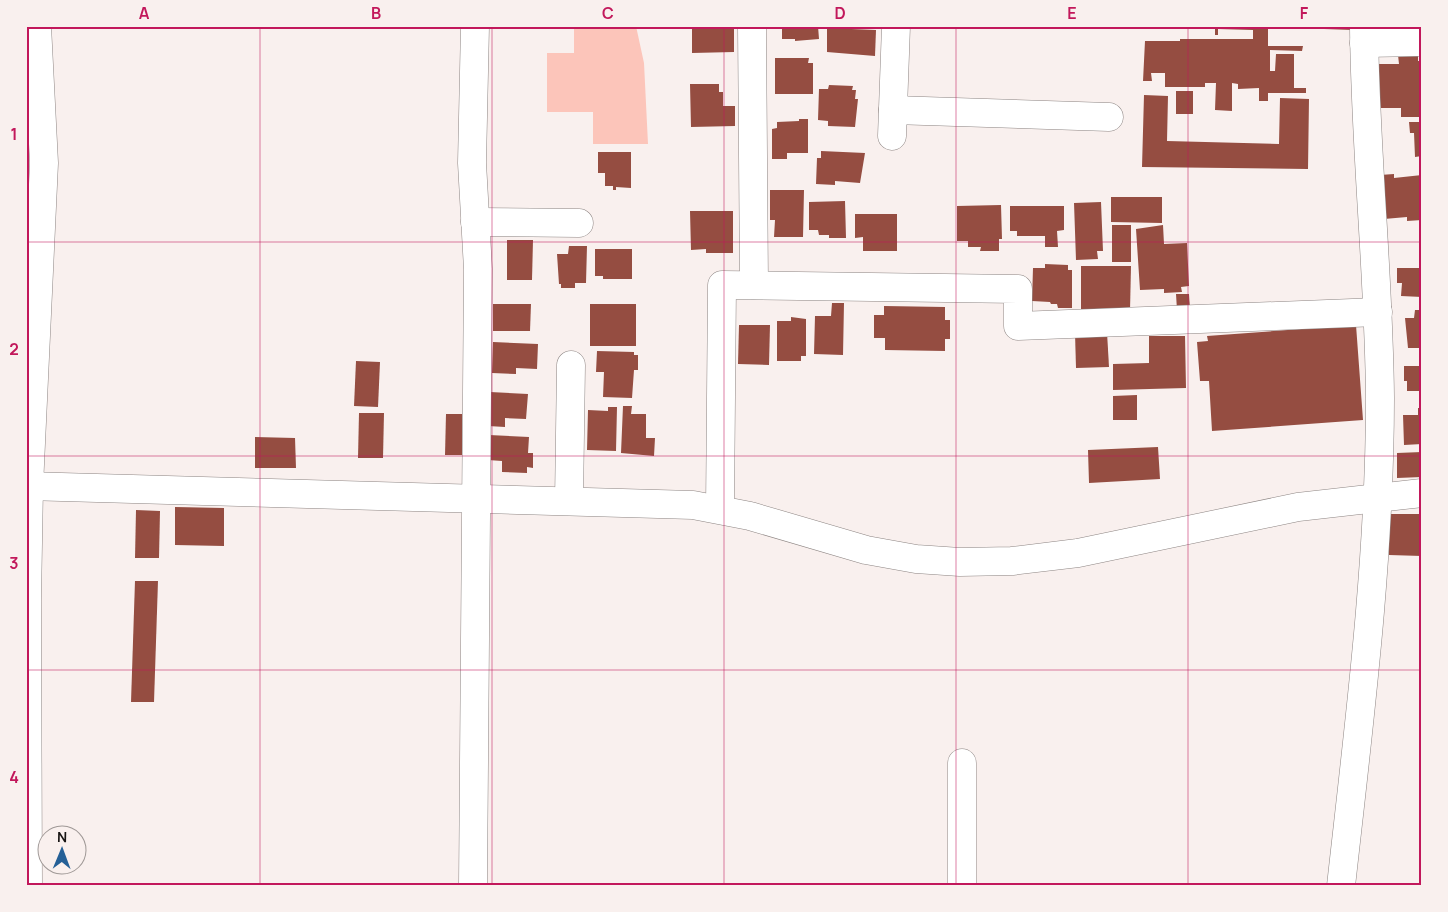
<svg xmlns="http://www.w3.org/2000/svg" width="1448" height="912" viewBox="0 0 1448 912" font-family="Manrope,sans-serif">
<rect width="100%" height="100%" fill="#f9f0ee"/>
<polygon fill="#fcc5ba" points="574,26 636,26 644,63 648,144 593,144 593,112 547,112 547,53 574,53"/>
<g fill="#954d41">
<polygon points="692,26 734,26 734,52 692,53"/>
<polygon points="782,26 818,26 819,39 795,41 795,39 782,39"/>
<polygon points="1215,26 1268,26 1268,46 1303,46 1302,51 1270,50 1270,71 1275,71 1276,54 1294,54 1294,88 1306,88 1306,93 1268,93 1268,101 1259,101 1259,88 1238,89 1238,84 1232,83 1232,111 1215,110 1216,83 1205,83 1205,87 1165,87 1165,73 1151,73 1152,81 1143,81 1145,41 1180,41 1180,39 1253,39 1253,30 1218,29 1218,35 1215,35"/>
<polygon points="1324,26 1353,26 1353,30 1324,29"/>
<polygon points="827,28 876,30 875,56 827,52"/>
<polygon points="1398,55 1418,55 1418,61 1422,61 1422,117 1401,117 1401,108 1376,108 1376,64 1399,64"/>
<polygon points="775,58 809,58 808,63 813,63 813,94 775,94"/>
<polygon points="690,84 719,84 719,92 723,92 723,106 735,106 735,126 691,127"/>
<polygon points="829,85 853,86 852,90 856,90 855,99 858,99 855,127 828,126 828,121 818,120 819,89 828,89"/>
<rect x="1176" y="91" width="17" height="23"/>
<polygon points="1144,95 1168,96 1167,141 1279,144 1280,98 1309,99 1308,169 1142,167"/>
<polygon points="799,119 808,119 808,153 787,153 787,159 772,159 772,129 777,128 777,122 799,121"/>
<polygon points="1409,122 1422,122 1422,156 1415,157 1414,133 1410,133"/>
<polygon points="821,151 865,153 860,183 835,181 835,185 816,184 817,158 821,158"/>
<polygon points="598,152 631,152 631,188 616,187 616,190 613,190 613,186 605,186 605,173 598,173"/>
<polygon points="1394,174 1394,178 1422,175 1422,220 1407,221 1407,217 1384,219 1380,175"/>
<polygon points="770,190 804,190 803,237 774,237 775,220 770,220"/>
<polygon points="1111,197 1162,197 1162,223 1111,222"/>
<polygon points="845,201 846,238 829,238 829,235 819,235 818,230 809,230 809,202"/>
<polygon points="1101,202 1103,251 1097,251 1098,259 1076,260 1074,203"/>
<polygon points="1001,205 1002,239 999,239 999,251 980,251 981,247 968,247 968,241 957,241 957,206"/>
<polygon points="1010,206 1064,206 1064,230 1057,231 1058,247 1045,247 1045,236 1017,236 1017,231 1010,231"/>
<polygon points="690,211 733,211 733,253 706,253 706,249 691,250"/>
<polygon points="855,214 897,214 897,251 863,251 863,237 855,238"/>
<rect x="1112" y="225" width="19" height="37"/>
<polygon points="1163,225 1164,244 1187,243 1189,286 1181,287 1182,292 1164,293 1164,289 1140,290 1136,229"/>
<polygon points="507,240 533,240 532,280 507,280"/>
<polygon points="569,246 587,246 586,283 575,283 575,288 561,288 561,284 559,284 557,254 568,254"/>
<polygon points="595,249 632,249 632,279 603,279 603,276 595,276"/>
<polygon points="1045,264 1068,265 1068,270 1072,270 1072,308 1058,308 1057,304 1051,304 1050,302 1032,301 1033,268 1045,268"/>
<polygon points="1081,266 1131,266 1130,311 1081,310"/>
<polygon points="1397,268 1422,268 1422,297 1401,296 1402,283 1397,283"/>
<polygon points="1176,294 1189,294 1190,309 1177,310"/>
<polygon points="832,303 844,303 843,355 814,354 815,316 831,316"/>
<polygon points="493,304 531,304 530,331 493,331"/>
<rect x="590" y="304" width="46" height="42"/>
<polygon points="884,306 945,307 945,320 950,320 950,339 945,339 945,351 885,350 885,338 874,338 874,315 884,315"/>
<polygon points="1415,310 1422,310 1422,348 1408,348 1405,318 1414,318"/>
<polygon points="791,317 806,319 806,356 801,356 801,361 777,361 777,321 791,321"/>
<polygon points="739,325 770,325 769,365 738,364"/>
<polygon points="1356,325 1363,420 1212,431 1209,381 1200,381 1197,342 1208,341 1207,336"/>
<polygon points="1107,332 1109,367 1076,368 1075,333"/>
<polygon points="1149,336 1185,336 1186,388 1113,390 1113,364 1149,363"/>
<polygon points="493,342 538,344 537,369 516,368 516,374 492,373"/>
<polygon points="597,351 634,352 634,355 638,355 638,370 634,370 632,398 603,397 604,372 596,372"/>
<polygon points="356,361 380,362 378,407 354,406"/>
<polygon points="1404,366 1422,366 1422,391 1407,391 1407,381 1404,381"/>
<polygon points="490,392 528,394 526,419 505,418 505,427 488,426"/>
<polygon points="1137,395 1137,420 1113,420 1113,396"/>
<polygon points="623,406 632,406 631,414 646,414 646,438 655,438 654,456 621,453"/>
<polygon points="608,407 617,407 616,451 587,450 588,410 608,411"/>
<polygon points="1418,408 1422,408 1422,444 1404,445 1403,415 1418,415"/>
<polygon points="359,413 384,413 383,458 358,458"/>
<polygon points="446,414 462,414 462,455 445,455"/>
<polygon points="489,435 529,437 528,453 533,453 533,468 527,467 527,473 502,472 502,461 488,460"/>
<polygon points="255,437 295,438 296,468 255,468"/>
<polygon points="1158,447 1160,479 1089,483 1088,450"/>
<polygon points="1422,452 1422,477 1397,478 1397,453"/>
<polygon points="175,507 224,508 224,546 175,545"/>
<polygon points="136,510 160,511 159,558 135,558"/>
<polygon points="1388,514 1422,514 1422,556 1389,555 1389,549 1386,549"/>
<polygon points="135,581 158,581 154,702 131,702"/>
</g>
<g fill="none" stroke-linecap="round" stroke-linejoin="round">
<g stroke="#8d8583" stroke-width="29">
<g id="minor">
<polyline points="752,26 754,285"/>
<polyline points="1364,43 1422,42"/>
<polyline points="893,110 1109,117"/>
<polyline points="892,136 896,26"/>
<polyline points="475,222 579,223"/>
<polyline points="26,486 693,505 750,516 866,550 916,559 960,562 1012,561 1078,553 1298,507 1422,493"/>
<polyline points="569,501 571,365"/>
<polyline points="720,509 722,285 1018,289 1018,326 1378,312"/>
<polyline points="962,763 962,886"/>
<polyline points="28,886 27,600 29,486 44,163 37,26"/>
<polyline points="473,886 478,269 472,163 475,26"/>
<path d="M 1341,886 C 1359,724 1380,561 1380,398 C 1379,274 1365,150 1364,26"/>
</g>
</g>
<use href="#minor" stroke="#fff" stroke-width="28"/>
</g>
<path fill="none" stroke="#c2185b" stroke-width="1" stroke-opacity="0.55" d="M 260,26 L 260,886M 492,26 L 492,886M 724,26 L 724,886M 956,26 L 956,886M 1188,26 L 1188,886M 26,242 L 1422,242M 26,456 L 1422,456M 26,670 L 1422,670"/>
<rect width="1448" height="912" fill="none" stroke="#f9f0ee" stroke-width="55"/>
<g transform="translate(62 850) rotate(1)"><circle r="24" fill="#f9f0ee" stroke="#9f9896"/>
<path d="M0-4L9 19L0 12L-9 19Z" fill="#256097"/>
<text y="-8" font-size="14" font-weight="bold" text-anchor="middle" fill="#171413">N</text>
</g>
<rect x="28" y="28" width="1392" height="856" fill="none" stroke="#c2185b" stroke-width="2"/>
<g font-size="16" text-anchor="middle" font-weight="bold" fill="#c2185b">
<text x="144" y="19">A</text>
<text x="376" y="19">B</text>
<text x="608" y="19">C</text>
<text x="840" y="19">D</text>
<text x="1072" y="19">E</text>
<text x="1304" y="19">F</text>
<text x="14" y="140">1</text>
<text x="14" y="355">2</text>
<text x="14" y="569">3</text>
<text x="14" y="783">4</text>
</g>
</svg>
